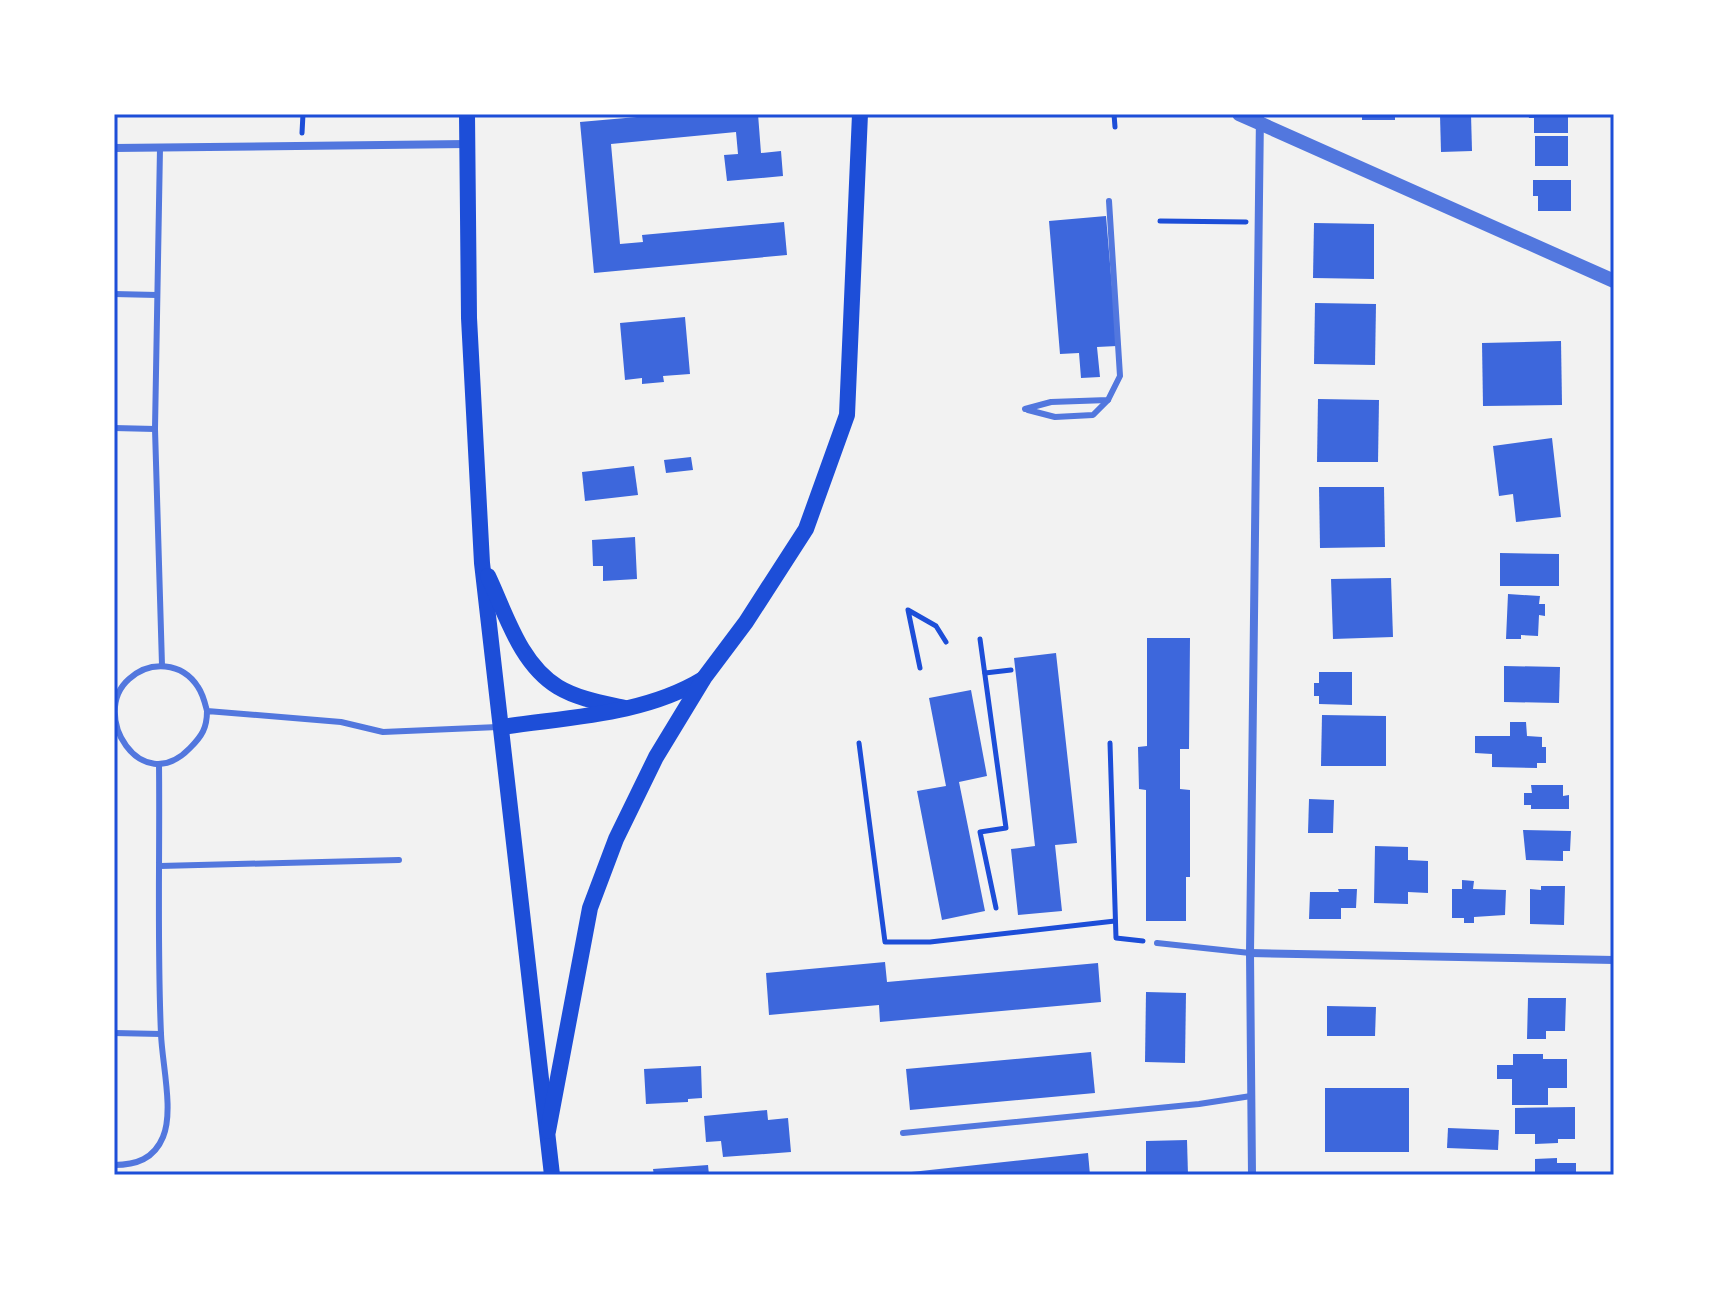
<svg xmlns="http://www.w3.org/2000/svg" width="1728" height="1289" viewBox="0 0 1728 1289" font-family="'IBM Plex Sans',sans-serif">
<rect width="100%" height="100%" fill="#f2f2f2"/>
<g fill="#3d67dc">
<polygon points="671,114 758,114 761,153 781,151 783,176 727,181 724,155 738,154 736,132 611,144 620,244 643,242 642,235 784,222 787,255 594,273 580,122"/>
<rect x="1362" y="114" width="33" height="6"/>
<polygon points="1471,114 1472,151 1441,152 1440,115"/>
<polygon points="1528,114 1568,114 1568,133 1534,133 1534,118 1529,118"/>
<rect x="1535" y="136" width="33" height="30"/>
<polygon points="1533,180 1571,180 1571,211 1538,211 1538,196 1533,196"/>
<polygon points="1106,216 1117,346 1097,347 1100,377 1081,378 1079,353 1060,354 1049,221"/>
<polygon points="1314,223 1374,224 1374,279 1313,278"/>
<polygon points="1315,303 1376,304 1375,365 1314,364"/>
<polygon points="685,317 690,374 663,376 664,382 642,384 642,378 625,380 620,323"/>
<polygon points="1561,341 1562,405 1483,406 1482,343"/>
<polygon points="1318,399 1379,400 1378,462 1317,462"/>
<polygon points="1552,438 1561,517 1516,522 1513,494 1499,496 1493,446"/>
<polygon points="691,457 693,470 666,473 664,460"/>
<polygon points="634,466 638,495 585,501 582,472"/>
<polygon points="1319,487 1384,487 1385,547 1320,548"/>
<polygon points="635,537 637,579 603,581 603,566 593,566 592,540"/>
<polygon points="1500,553 1559,554 1559,586 1500,586"/>
<polygon points="1391,578 1393,637 1333,639 1331,579"/>
<polygon points="1508,594 1540,596 1539,604 1545,604 1545,616 1539,615 1538,636 1521,635 1521,639 1506,639"/>
<polygon points="1147,638 1190,638 1189,749 1180,749 1180,789 1190,790 1190,877 1186,877 1186,921 1146,921 1146,790 1139,789 1138,747 1147,746"/>
<polygon points="1056,653 1077,843 1055,845 1062,911 1018,915 1011,849 1035,846 1014,658"/>
<polygon points="1504,666 1560,667 1559,703 1504,702"/>
<polygon points="1319,672 1352,672 1352,705 1319,704 1319,696 1314,696 1314,683 1319,683"/>
<polygon points="971,690 987,776 959,782 985,911 942,920 917,791 946,786 929,698"/>
<polygon points="1322,715 1386,716 1386,766 1321,766"/>
<polygon points="1510,722 1526,722 1527,736 1542,737 1542,747 1546,747 1546,763 1537,763 1537,768 1492,767 1492,754 1475,753 1475,736 1510,736"/>
<polygon points="1531,785 1563,785 1563,796 1569,795 1569,809 1531,809 1531,805 1524,805 1524,793 1532,793"/>
<polygon points="1309,799 1334,800 1333,833 1308,833"/>
<polygon points="1523,830 1571,831 1570,851 1563,851 1563,861 1526,860"/>
<polygon points="1375,846 1408,847 1408,860 1428,861 1428,893 1408,892 1408,904 1374,903"/>
<polygon points="1462,880 1474,881 1473,889 1506,890 1505,915 1474,917 1474,923 1464,923 1464,918 1452,918 1452,889 1462,889"/>
<polygon points="1541,886 1565,886 1564,925 1530,924 1530,889 1541,890"/>
<polygon points="1338,889 1357,889 1356,908 1341,908 1341,919 1309,919 1310,892 1339,892"/>
<polygon points="885,962 887,982 1098,963 1101,1002 880,1022 879,1005 769,1015 766,973"/>
<polygon points="1146,992 1186,993 1185,1063 1145,1062"/>
<polygon points="1528,998 1566,998 1565,1031 1546,1031 1546,1039 1527,1039"/>
<polygon points="1327,1006 1376,1007 1375,1036 1327,1036"/>
<polygon points="1091,1052 1095,1093 910,1110 906,1069"/>
<polygon points="1513,1054 1543,1054 1543,1059 1567,1059 1567,1088 1548,1088 1548,1105 1512,1105 1512,1079 1497,1079 1497,1065 1513,1065"/>
<polygon points="701,1066 702,1098 688,1099 688,1102 646,1104 644,1069"/>
<rect x="1325" y="1088" width="84" height="64"/>
<polygon points="1575,1107 1575,1139 1558,1139 1558,1143 1535,1144 1535,1134 1515,1134 1515,1108"/>
<polygon points="767,1110 768,1120 788,1118 791,1152 723,1157 721,1141 706,1142 704,1116"/>
<polygon points="1448,1128 1499,1130 1498,1150 1447,1148"/>
<polygon points="1187,1140 1188,1175 1146,1175 1146,1141"/>
<polygon points="1088,1153 1090,1175 902,1175 902,1173"/>
<polygon points="1557,1158 1557,1163 1576,1163 1576,1175 1535,1175 1535,1159"/>
<polygon points="708,1165 709,1175 654,1175 653,1169"/>
</g>
<g fill="none" stroke-linecap="round" stroke-linejoin="round">
<g stroke="#1d4ed8" stroke-width="5">
<polyline points="1114,114 1115,127"/>
<polyline points="302,133 303,114"/>
<polyline points="1160,221 1246,222"/>
<polyline points="980,639 1006,828 980,832 996,908"/>
<polyline points="920,668 908,610 936,626 946,642"/>
<polyline points="985,673 1011,670"/>
<polyline points="859,743 885,942 930,942 1115,921"/>
<polyline points="1110,743 1116,938 1143,941"/>
</g>
<g stroke="#5277de" stroke-width="6">
<polyline points="160,148 155,429 162,665"/>
<polyline points="114,294 157,295"/>
<polyline points="1025,409 1051,402 1108,400 1120,376 1109,201"/>
<polyline points="1028,410 1055,417 1093,415 1108,400"/>
<polyline points="114,428 155,429"/>
<path d="M 207,711 C 207,728 202,736 190,748 C 141,799 89,714 129,679 C 150,660 182,662 198,687 C 203,694 205,703 207,711 L 341,722 L 383,732 L 498,727"/>
<polyline points="160,866 399,860"/>
<polyline points="1157,943 1250,953"/>
<polyline points="114,1033 161,1034"/>
<polyline points="903,1133 1199,1104 1251,1096"/>
<path d="M 114,1165 C 136,1165 154,1159 163,1137 C 174,1111 162,1063 161,1034 C 157,944 160,854 159,764"/>
</g>
<g stroke="#5277de" stroke-width="8">
<polyline points="114,148 467,144"/>
<polyline points="1250,953 1614,960"/>
<polyline points="1252,1175 1250,953 1260,114"/>
</g>
<polyline stroke="#5277de" stroke-width="14" points="1239,114 1614,281"/>
<g stroke="#1d4ed8" stroke-width="16">
<polyline points="467,114 469,318 482,563 552,1175"/>
<path d="M 488,576 C 506,614 520,664 558,687 C 578,699 603,703 625,708"/>
<path d="M 502,727 C 568,717 644,715 703,679"/>
<polyline points="548,1131 590,908 616,839 656,757 704,678 746,622 806,529 847,415 860,114"/>
</g>
</g>
<rect width="1728" height="1289" fill="none" stroke="#ffffff" stroke-width="232"/>
<rect x="116" y="116" width="1496" height="1057" fill="none" stroke="#1d4ed8" stroke-width="3"/>
</svg>
